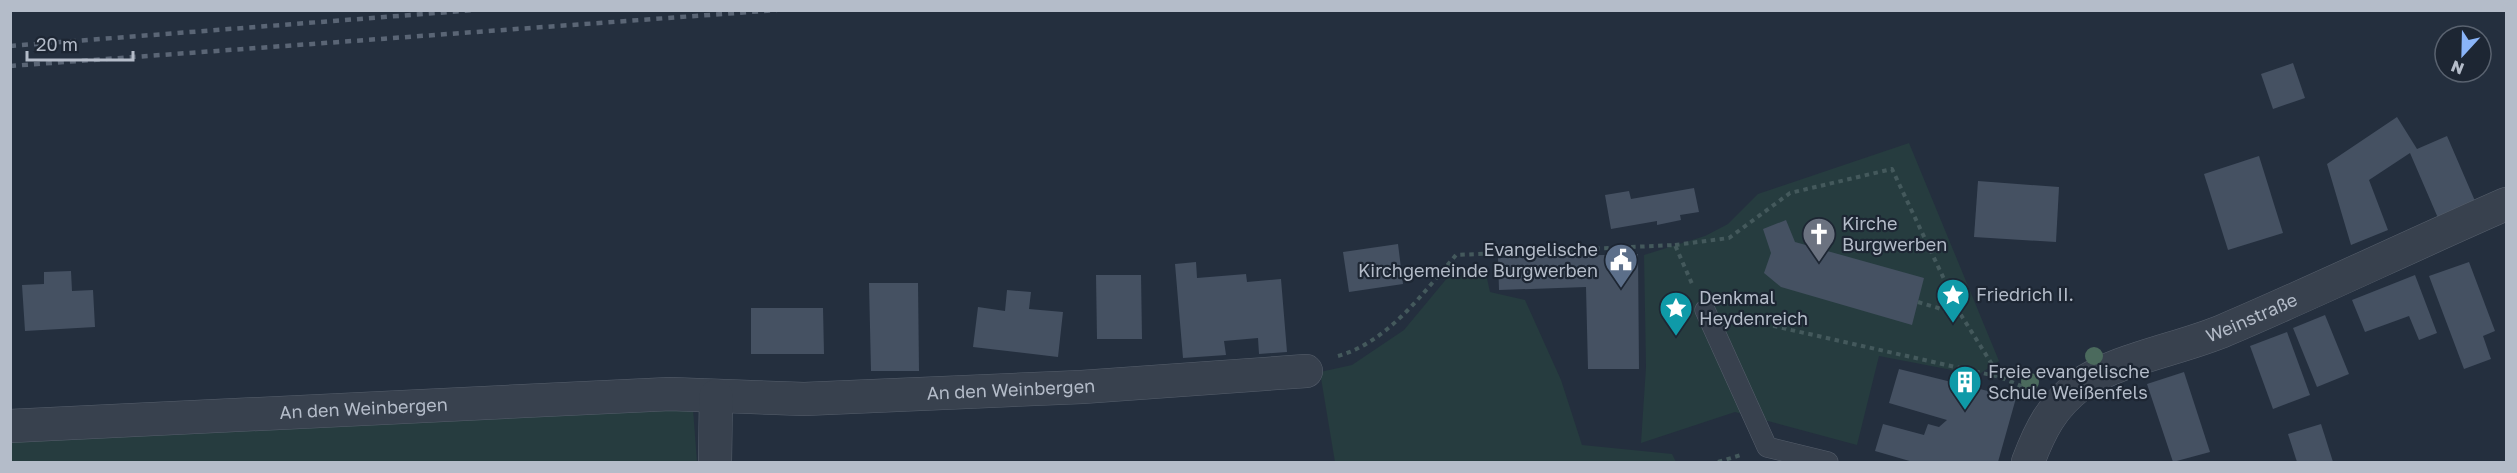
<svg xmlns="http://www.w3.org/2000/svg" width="2517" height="473" viewBox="0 0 2517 473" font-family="'Golos Text',sans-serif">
<rect width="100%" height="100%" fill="#242f3e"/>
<g fill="#263c3f">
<polygon points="1909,143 1999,361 1978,375 1879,356 1857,445 1735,412 1641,443 1646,367 1644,255 1705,236 1728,224 1758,194"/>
<polygon points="1486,274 1490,292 1525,300 1561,380 1582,445 1672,454 1676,462 1335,462 1320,372 1352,365 1404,330 1448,277"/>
<polygon points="693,409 697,462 11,462 11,436"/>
</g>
<g fill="#455162">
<polygon points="2293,63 2305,98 2273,109 2261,74"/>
<polygon points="2397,117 2417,149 2447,136 2475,201 2438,218 2410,153 2369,180 2388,230 2351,245 2327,164"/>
<polygon points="2259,156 2283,233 2228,250 2204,174"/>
<polygon points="1978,181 2059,187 2056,242 1974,237"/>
<polygon points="1694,188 1699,212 1680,215 1681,220 1657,225 1657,221 1611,229 1605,195 1629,191 1631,199"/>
<polygon points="1786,220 1795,242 1924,278 1912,325 1781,287 1764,273 1771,253 1763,229"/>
<polygon points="1398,244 1403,284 1349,292 1343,252"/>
<polygon points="1638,254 1639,369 1588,369 1586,287 1499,290 1498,258"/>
<polygon points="1196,262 1197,278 1246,274 1247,282 1281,279 1287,352 1259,354 1258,338 1224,341 1226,355 1183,358 1175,264"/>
<polygon points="2469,262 2495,331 2483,336 2491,359 2464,369 2429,276"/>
<polygon points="71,271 72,291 93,290 95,327 25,331 22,285 44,284 44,272"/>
<polygon points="1096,275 1141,275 1142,339 1097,339"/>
<polygon points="2415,275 2437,333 2419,340 2409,316 2365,332 2352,300"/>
<polygon points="869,283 918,283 919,371 871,371"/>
<polygon points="1007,290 1031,292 1029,309 1063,312 1058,357 973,347 978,307 1005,311"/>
<polygon points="751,308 823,308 824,354 751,354"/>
<polygon points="2325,315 2349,374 2317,387 2293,328"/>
<polygon points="2287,332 2310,395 2273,409 2250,346"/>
<polygon points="1899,369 2016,398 1998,462 1913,462 1875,451 1883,424 1924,435 1928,424 1939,427 1947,420 1889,403"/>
<polygon points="2184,372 2210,452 2173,462 2147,384"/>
<polygon points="2321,424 2333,462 2297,462 2288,434"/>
</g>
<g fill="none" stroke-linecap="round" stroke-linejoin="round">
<g stroke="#565f6c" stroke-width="21">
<polyline id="service" points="1705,310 1767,447 1828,462"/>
</g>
<g stroke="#565f6c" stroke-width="34">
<g id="minor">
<path id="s1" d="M 10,426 L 670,394 L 804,399 L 1082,387 L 1306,371"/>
<polyline points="715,462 716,396"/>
<path id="s2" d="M 2028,462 C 2040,430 2052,406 2080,385 C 2114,360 2184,348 2225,330 C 2319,290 2412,245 2506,204"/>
</g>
</g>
<g stroke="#44595c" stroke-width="4" stroke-dasharray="4.5 4.5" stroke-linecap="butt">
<polyline points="1675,245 1729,238 1790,193 1892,169 1961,315 2000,377"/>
<polyline points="1918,302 1961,315"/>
<polyline points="1738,318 2000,377 2028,389"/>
<path d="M 1338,356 C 1388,342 1423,293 1456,255 L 1675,245 L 1693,286"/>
<polyline points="1718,462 1741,455"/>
</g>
<use href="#service" stroke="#38414e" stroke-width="20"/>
<use href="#minor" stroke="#38414e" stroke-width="33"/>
<g stroke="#5a6575" stroke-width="4.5" stroke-dasharray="6 6" stroke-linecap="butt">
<polyline points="10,46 475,10"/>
<polyline points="10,66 777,10"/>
</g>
</g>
<g fill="#4b6a5d">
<circle cx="2094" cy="356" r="9"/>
<circle cx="2030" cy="382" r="9"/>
</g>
<defs>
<g id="church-pin" transform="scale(1.725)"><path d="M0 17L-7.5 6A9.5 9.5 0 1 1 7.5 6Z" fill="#6b7280" stroke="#1d2633"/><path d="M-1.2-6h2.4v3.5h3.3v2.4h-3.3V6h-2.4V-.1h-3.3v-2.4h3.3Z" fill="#fff"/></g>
<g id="civic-pin" transform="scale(1.725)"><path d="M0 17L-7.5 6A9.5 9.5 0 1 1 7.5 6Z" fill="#5c6f8a" stroke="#1d2633"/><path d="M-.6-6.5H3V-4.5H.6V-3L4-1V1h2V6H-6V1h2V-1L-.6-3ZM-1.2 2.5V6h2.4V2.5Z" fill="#fff"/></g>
<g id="sight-pin" transform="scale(1.725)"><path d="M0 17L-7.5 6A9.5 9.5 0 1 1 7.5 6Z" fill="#0f9aa8" stroke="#1d2633"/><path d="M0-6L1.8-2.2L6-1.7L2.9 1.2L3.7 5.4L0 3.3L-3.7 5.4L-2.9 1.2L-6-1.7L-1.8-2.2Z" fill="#fff"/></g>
<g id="building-pin" transform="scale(1.725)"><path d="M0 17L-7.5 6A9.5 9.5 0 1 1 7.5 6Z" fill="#0f9aa8" stroke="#1d2633"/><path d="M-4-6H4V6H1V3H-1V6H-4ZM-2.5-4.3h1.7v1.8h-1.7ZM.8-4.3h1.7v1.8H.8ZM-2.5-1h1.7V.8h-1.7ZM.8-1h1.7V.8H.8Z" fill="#fff"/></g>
</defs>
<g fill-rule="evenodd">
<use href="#church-pin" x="1819" y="234"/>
<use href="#civic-pin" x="1621" y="260"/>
<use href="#sight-pin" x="1953" y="295"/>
<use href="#sight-pin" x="1676" y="308"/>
<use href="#building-pin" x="1965" y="382"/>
</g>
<g text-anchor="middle" stroke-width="4.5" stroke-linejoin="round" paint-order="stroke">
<g font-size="18" fill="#b4bcc9" stroke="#1d2633" text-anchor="start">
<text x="1842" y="230">Kirche<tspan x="1842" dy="21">Burgwerben</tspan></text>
<text x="1598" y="256" text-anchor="end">Evangelische<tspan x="1598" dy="21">Kirchgemeinde Burgwerben</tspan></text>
<text x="1976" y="301">Friedrich II.</text>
<text x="1699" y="304">Denkmal<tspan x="1699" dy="21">Heydenreich</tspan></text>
<text x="1988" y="378">Freie evangelische<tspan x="1988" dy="21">Schule Weißenfels</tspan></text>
</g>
<g font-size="18" fill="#b4bcc9" stroke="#1d2633">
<text dy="6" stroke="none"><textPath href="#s2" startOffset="279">Weinstraße</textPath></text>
<text dy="6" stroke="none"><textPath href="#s1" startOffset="1002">An den Weinbergen</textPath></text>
<text dy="6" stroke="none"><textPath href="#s1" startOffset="354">An den Weinbergen</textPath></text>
</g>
</g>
<rect width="2517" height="473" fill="none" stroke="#b4bcc9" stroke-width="24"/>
<g transform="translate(2463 54) rotate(202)"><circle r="28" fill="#1d2633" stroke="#59626f" stroke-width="1.5"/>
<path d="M0-4.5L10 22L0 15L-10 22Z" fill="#8ab4f8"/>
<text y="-9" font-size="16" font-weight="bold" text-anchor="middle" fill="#b4bcc9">N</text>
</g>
<path d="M27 51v9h106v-9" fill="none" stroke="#b4bcc9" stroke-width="3"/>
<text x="36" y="51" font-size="18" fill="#b4bcc9" stroke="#1d2633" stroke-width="4.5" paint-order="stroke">20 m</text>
</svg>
